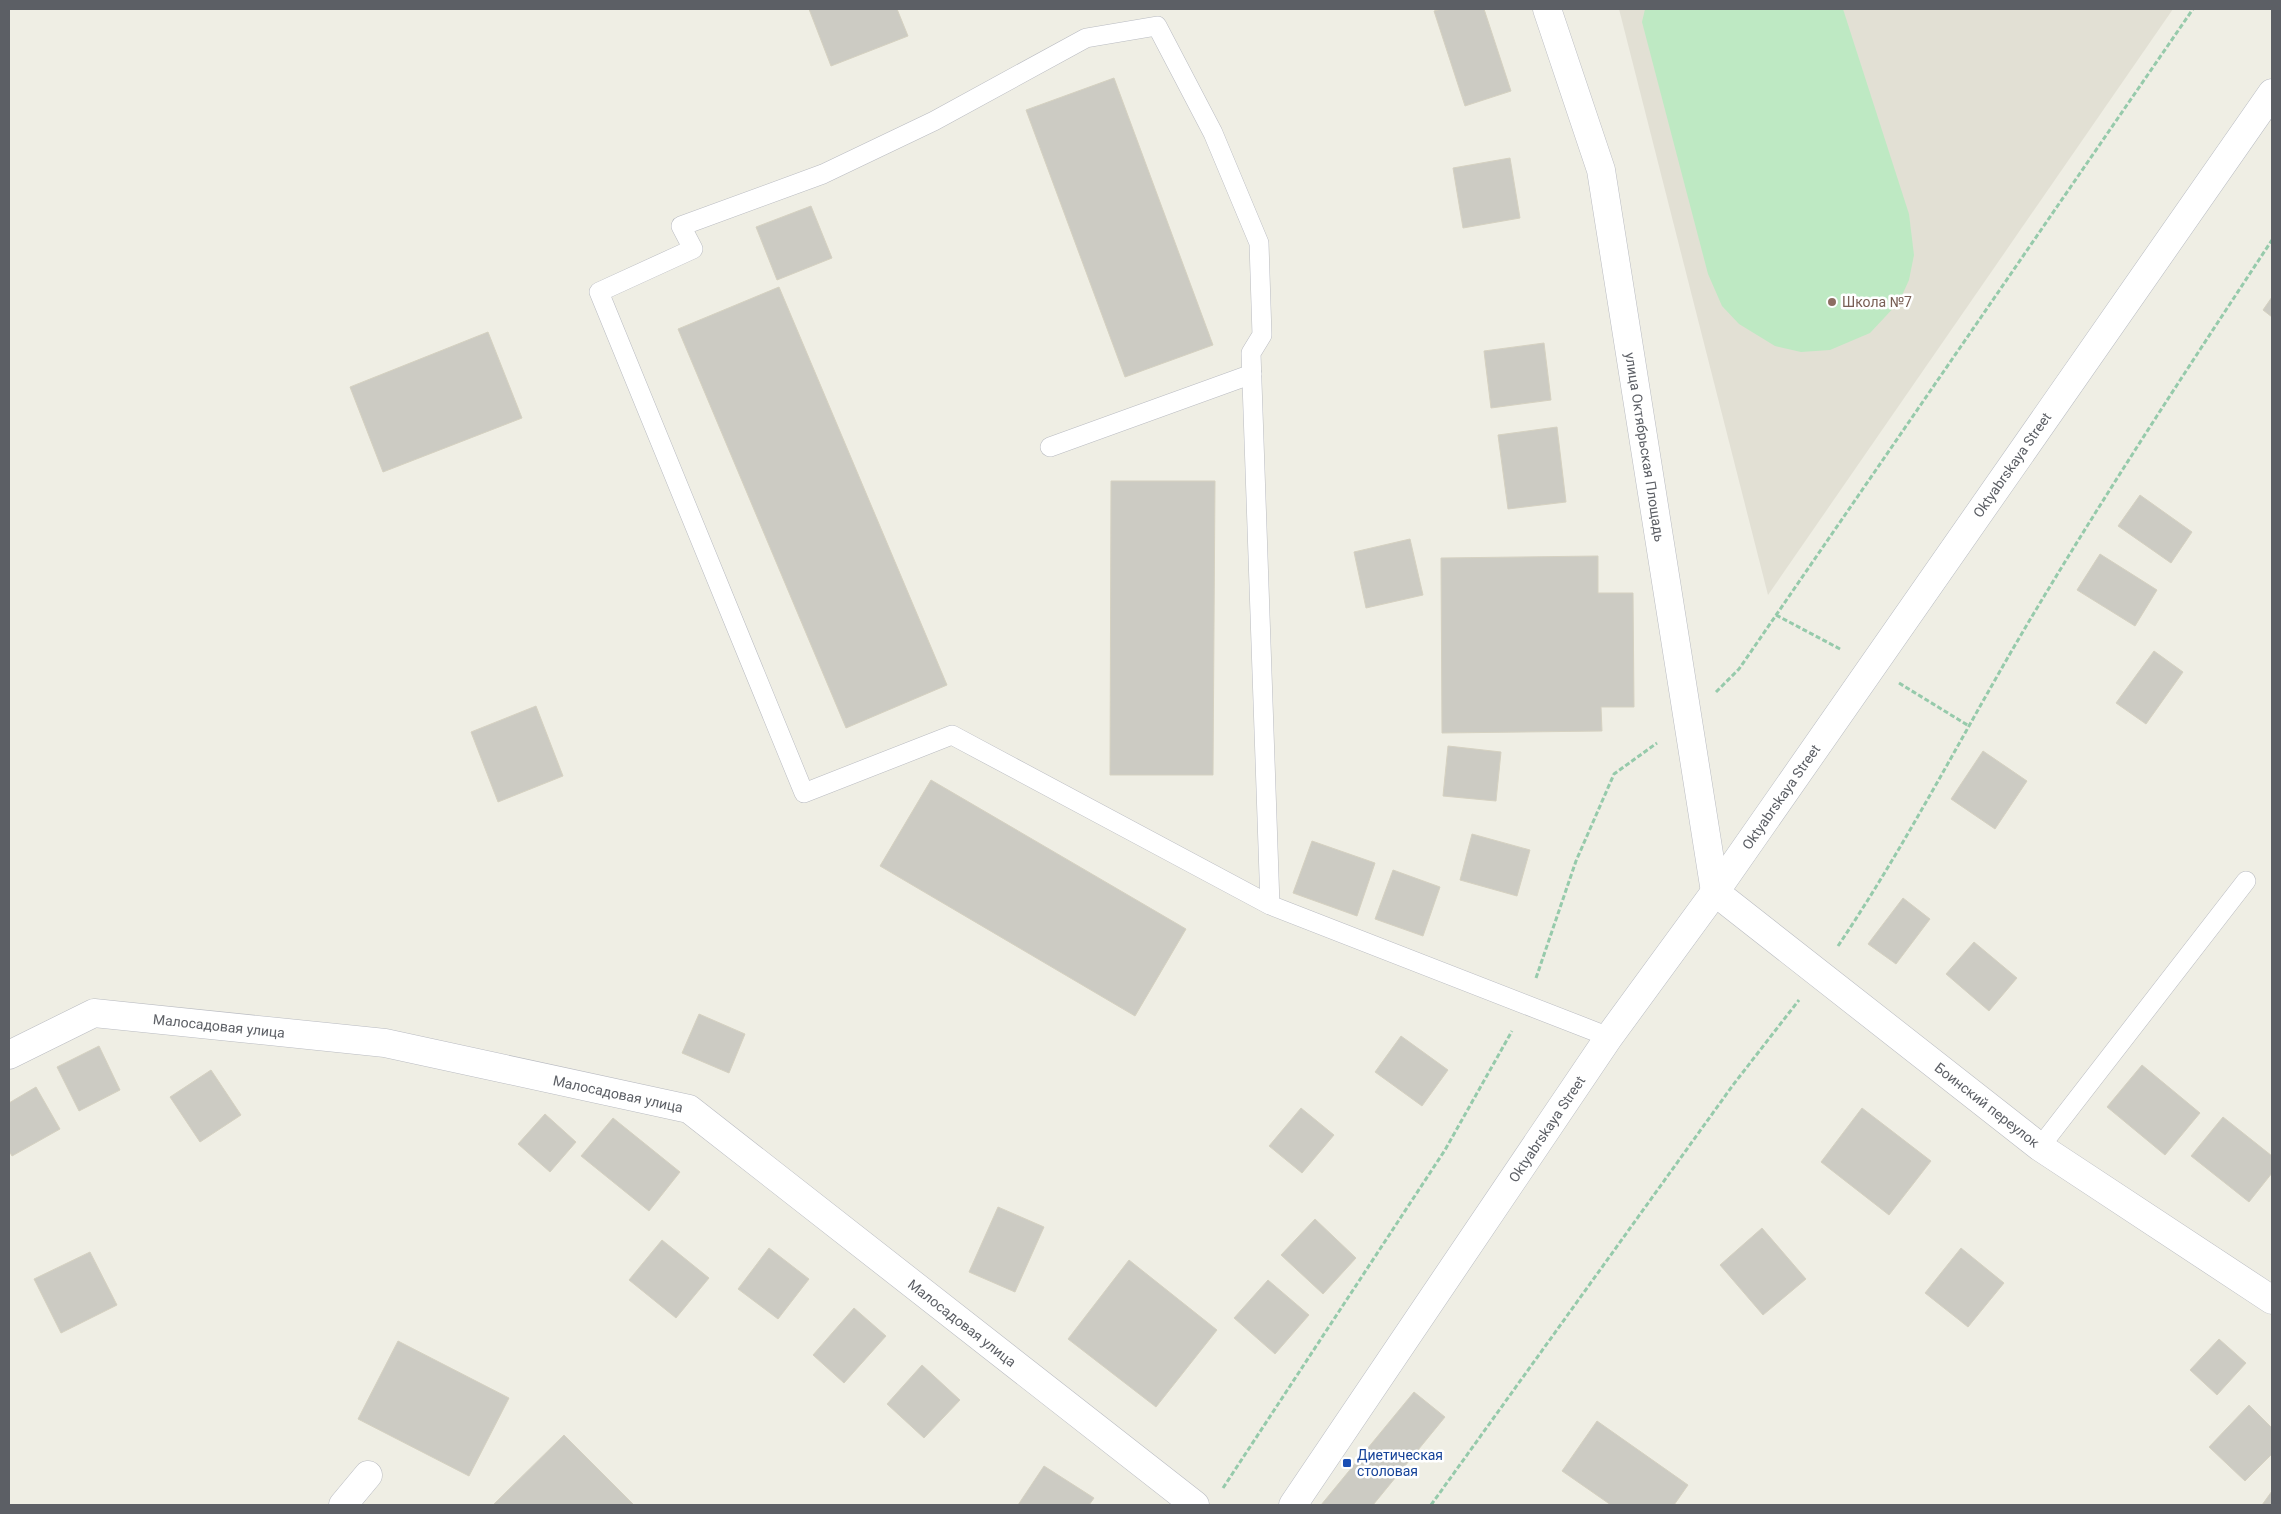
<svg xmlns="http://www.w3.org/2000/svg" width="2281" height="1514" viewBox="0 0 2281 1514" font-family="Roboto,sans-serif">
<rect width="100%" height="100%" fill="#efeee4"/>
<polygon fill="#e2e0d4" points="1619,9 2173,9 1768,595"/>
<polygon fill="#bee9c3" points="1645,9 1843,9 1909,214 1914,255 1909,280 1899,302 1870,333 1830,350 1801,352 1775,346 1739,324 1722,306 1708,274 1642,22"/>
<g fill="#cccbc3" stroke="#d5d1c1">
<polygon points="809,9 897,9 908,36 831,66"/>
<polygon points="1442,9 1484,9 1511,91 1465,106 1434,11"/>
<polygon points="1114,78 1213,345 1125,377 1026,110"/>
<polygon points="1510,158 1520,218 1463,228 1453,168"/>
<polygon points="811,206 832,258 777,280 756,227"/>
<polygon points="779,287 947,685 846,728 678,329"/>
<polygon points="2272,297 2272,317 2263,310"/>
<polygon points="488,332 522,418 383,472 350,387"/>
<polygon points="1544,343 1551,400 1491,408 1484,351"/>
<polygon points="1557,427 1566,502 1508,509 1498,435"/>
<polygon points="1111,481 1215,481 1213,775 1110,775"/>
<polygon points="2140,495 2192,532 2171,563 2118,526"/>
<polygon points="1410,539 1423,595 1366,608 1354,552"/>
<polygon points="2100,554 2157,590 2135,626 2077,590"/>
<polygon points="1598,556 1598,593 1633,593 1634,707 1601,707 1602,731 1442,733 1441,558"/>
<polygon points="2154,651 2183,672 2146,724 2116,703"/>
<polygon points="536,706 563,776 498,802 471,732"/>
<polygon points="1448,746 1501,752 1496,801 1443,796"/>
<polygon points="1983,751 2027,781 1995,829 1951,799"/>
<polygon points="931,780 1186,929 1135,1016 880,866"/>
<polygon points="1472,834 1530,850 1517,896 1460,880"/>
<polygon points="1312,841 1375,863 1357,916 1293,893"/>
<polygon points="1393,870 1440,887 1423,936 1375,919"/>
<polygon points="1903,898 1930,919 1896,964 1868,944"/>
<polygon points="1974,942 2017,978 1989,1011 1946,974"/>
<polygon points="699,1014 745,1034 729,1073 682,1053"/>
<polygon points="1401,1036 1448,1070 1422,1106 1375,1072"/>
<polygon points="99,1046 120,1090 79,1111 57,1067"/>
<polygon points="2142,1065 2200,1113 2165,1155 2107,1107"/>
<polygon points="211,1070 241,1115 200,1142 170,1097"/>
<polygon points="36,1087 60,1129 12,1156 9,1151 9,1103"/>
<polygon points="1301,1108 1334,1135 1302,1173 1269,1146"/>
<polygon points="1862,1108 1931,1161 1889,1215 1821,1162"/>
<polygon points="545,1114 576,1142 550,1172 518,1144"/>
<polygon points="2223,1117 2272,1156 2272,1173 2249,1202 2191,1156"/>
<polygon points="613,1118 680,1172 649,1211 581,1156"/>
<polygon points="998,1207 1044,1227 1015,1292 969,1272"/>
<polygon points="1315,1219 1356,1258 1323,1294 1281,1255"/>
<polygon points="1762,1228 1806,1279 1763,1315 1720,1265"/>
<polygon points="662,1240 709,1278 676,1318 629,1280"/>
<polygon points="769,1248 809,1279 778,1319 738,1289"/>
<polygon points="1961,1248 2004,1283 1968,1327 1925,1293"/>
<polygon points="90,1252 117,1305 61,1333 34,1279"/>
<polygon points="1129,1260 1217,1330 1156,1407 1068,1339"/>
<polygon points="1268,1280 1309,1315 1275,1354 1234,1318"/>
<polygon points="854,1308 886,1336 844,1383 813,1355"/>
<polygon points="2219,1339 2246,1363 2217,1395 2190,1370"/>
<polygon points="398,1341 509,1398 469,1476 358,1419"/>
<polygon points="922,1365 960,1400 924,1438 887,1404"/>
<polygon points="1414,1392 1445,1417 1373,1505 1321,1505"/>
<polygon points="2249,1405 2272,1428 2272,1454 2245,1481 2209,1447"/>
<polygon points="1597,1421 1688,1485 1674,1505 1611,1505 1562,1471"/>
<polygon points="564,1435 634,1505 495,1505 494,1504"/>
<polygon points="1044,1466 1094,1498 1089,1505 1018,1505"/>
<polygon points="2272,1491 2272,1505 2262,1505"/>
</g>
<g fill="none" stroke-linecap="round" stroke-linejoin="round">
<g stroke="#b9bbc1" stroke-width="20">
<g id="lane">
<polyline points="1050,447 1252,374"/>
<polyline points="1270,905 1251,353 1262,335 1259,243 1213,133 1157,26 1086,38 934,121 823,174 681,226 693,249 599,292 804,793 952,735 1270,905 1609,1037"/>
<polyline points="2040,1147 2246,881"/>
</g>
</g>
<g stroke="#b9bbc1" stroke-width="29">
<g id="street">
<polyline points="1547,9 1601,170 1715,892 2040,1147 2272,1300"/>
<polyline points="9,1055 94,1013 385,1043 689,1109 1195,1505"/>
<polyline points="343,1505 368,1475"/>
</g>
</g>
<g stroke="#b9bcc3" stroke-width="29">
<polyline id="secondary" points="1293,1505 1609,1037 1715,892 2272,93"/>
</g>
<g stroke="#96caab" stroke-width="3" stroke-dasharray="5 2.5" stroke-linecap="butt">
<polyline points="1776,615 1842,650"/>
<polyline points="1899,683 1969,726"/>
<polyline points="1716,692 1739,669 2193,9"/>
<path d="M 1838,946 C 1910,839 1968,723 2034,613 C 2110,486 2191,363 2272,240"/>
<polyline points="1536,978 1576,861 1614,774 1657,743"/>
<polyline points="1223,1488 1445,1150 1512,1031"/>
<polyline points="1431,1505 1733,1085 1799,1000"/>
</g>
<use href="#lane" stroke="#fff" stroke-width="19"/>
<use href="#street" stroke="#fff" stroke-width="28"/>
<use href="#secondary" stroke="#fff" stroke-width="28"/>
</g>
<circle fill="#8d6e63" stroke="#fff" stroke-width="2" cx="1832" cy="302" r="5"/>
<rect fill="#1a4fb4" stroke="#fff" stroke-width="2" x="1342" y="1458" width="10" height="10" rx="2.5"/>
<g text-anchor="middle" stroke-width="5" stroke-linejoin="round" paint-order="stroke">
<g font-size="14" fill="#785e54" stroke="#fff" text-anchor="start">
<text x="1842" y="307">Школа №7</text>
</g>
<g font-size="14" fill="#5c5f65" stroke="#fff">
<text transform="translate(1645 447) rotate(81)" y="5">улица Октябрьская Площадь</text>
<text transform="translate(2012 465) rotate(-55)" y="5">Oktyabrskaya Street</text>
<text transform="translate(1781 797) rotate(-55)" y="5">Oktyabrskaya Street</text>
<text transform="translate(219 1026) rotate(6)" y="5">Малосадовая улица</text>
<text transform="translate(618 1094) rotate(12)" y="5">Малосадовая улица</text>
<text transform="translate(1987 1105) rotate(38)" y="5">Боинский переулок</text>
<text transform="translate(1547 1129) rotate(-56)" y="5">Oktyabrskaya Street</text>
<text transform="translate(962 1323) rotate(38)" y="5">Малосадовая улица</text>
</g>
<g font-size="14" fill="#164399" stroke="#fff" text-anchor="start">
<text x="1357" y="1460">Диетическая<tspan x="1357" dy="16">столовая</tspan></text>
</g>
</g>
<rect width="2281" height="1514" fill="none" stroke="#5c5f65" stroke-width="20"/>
</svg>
